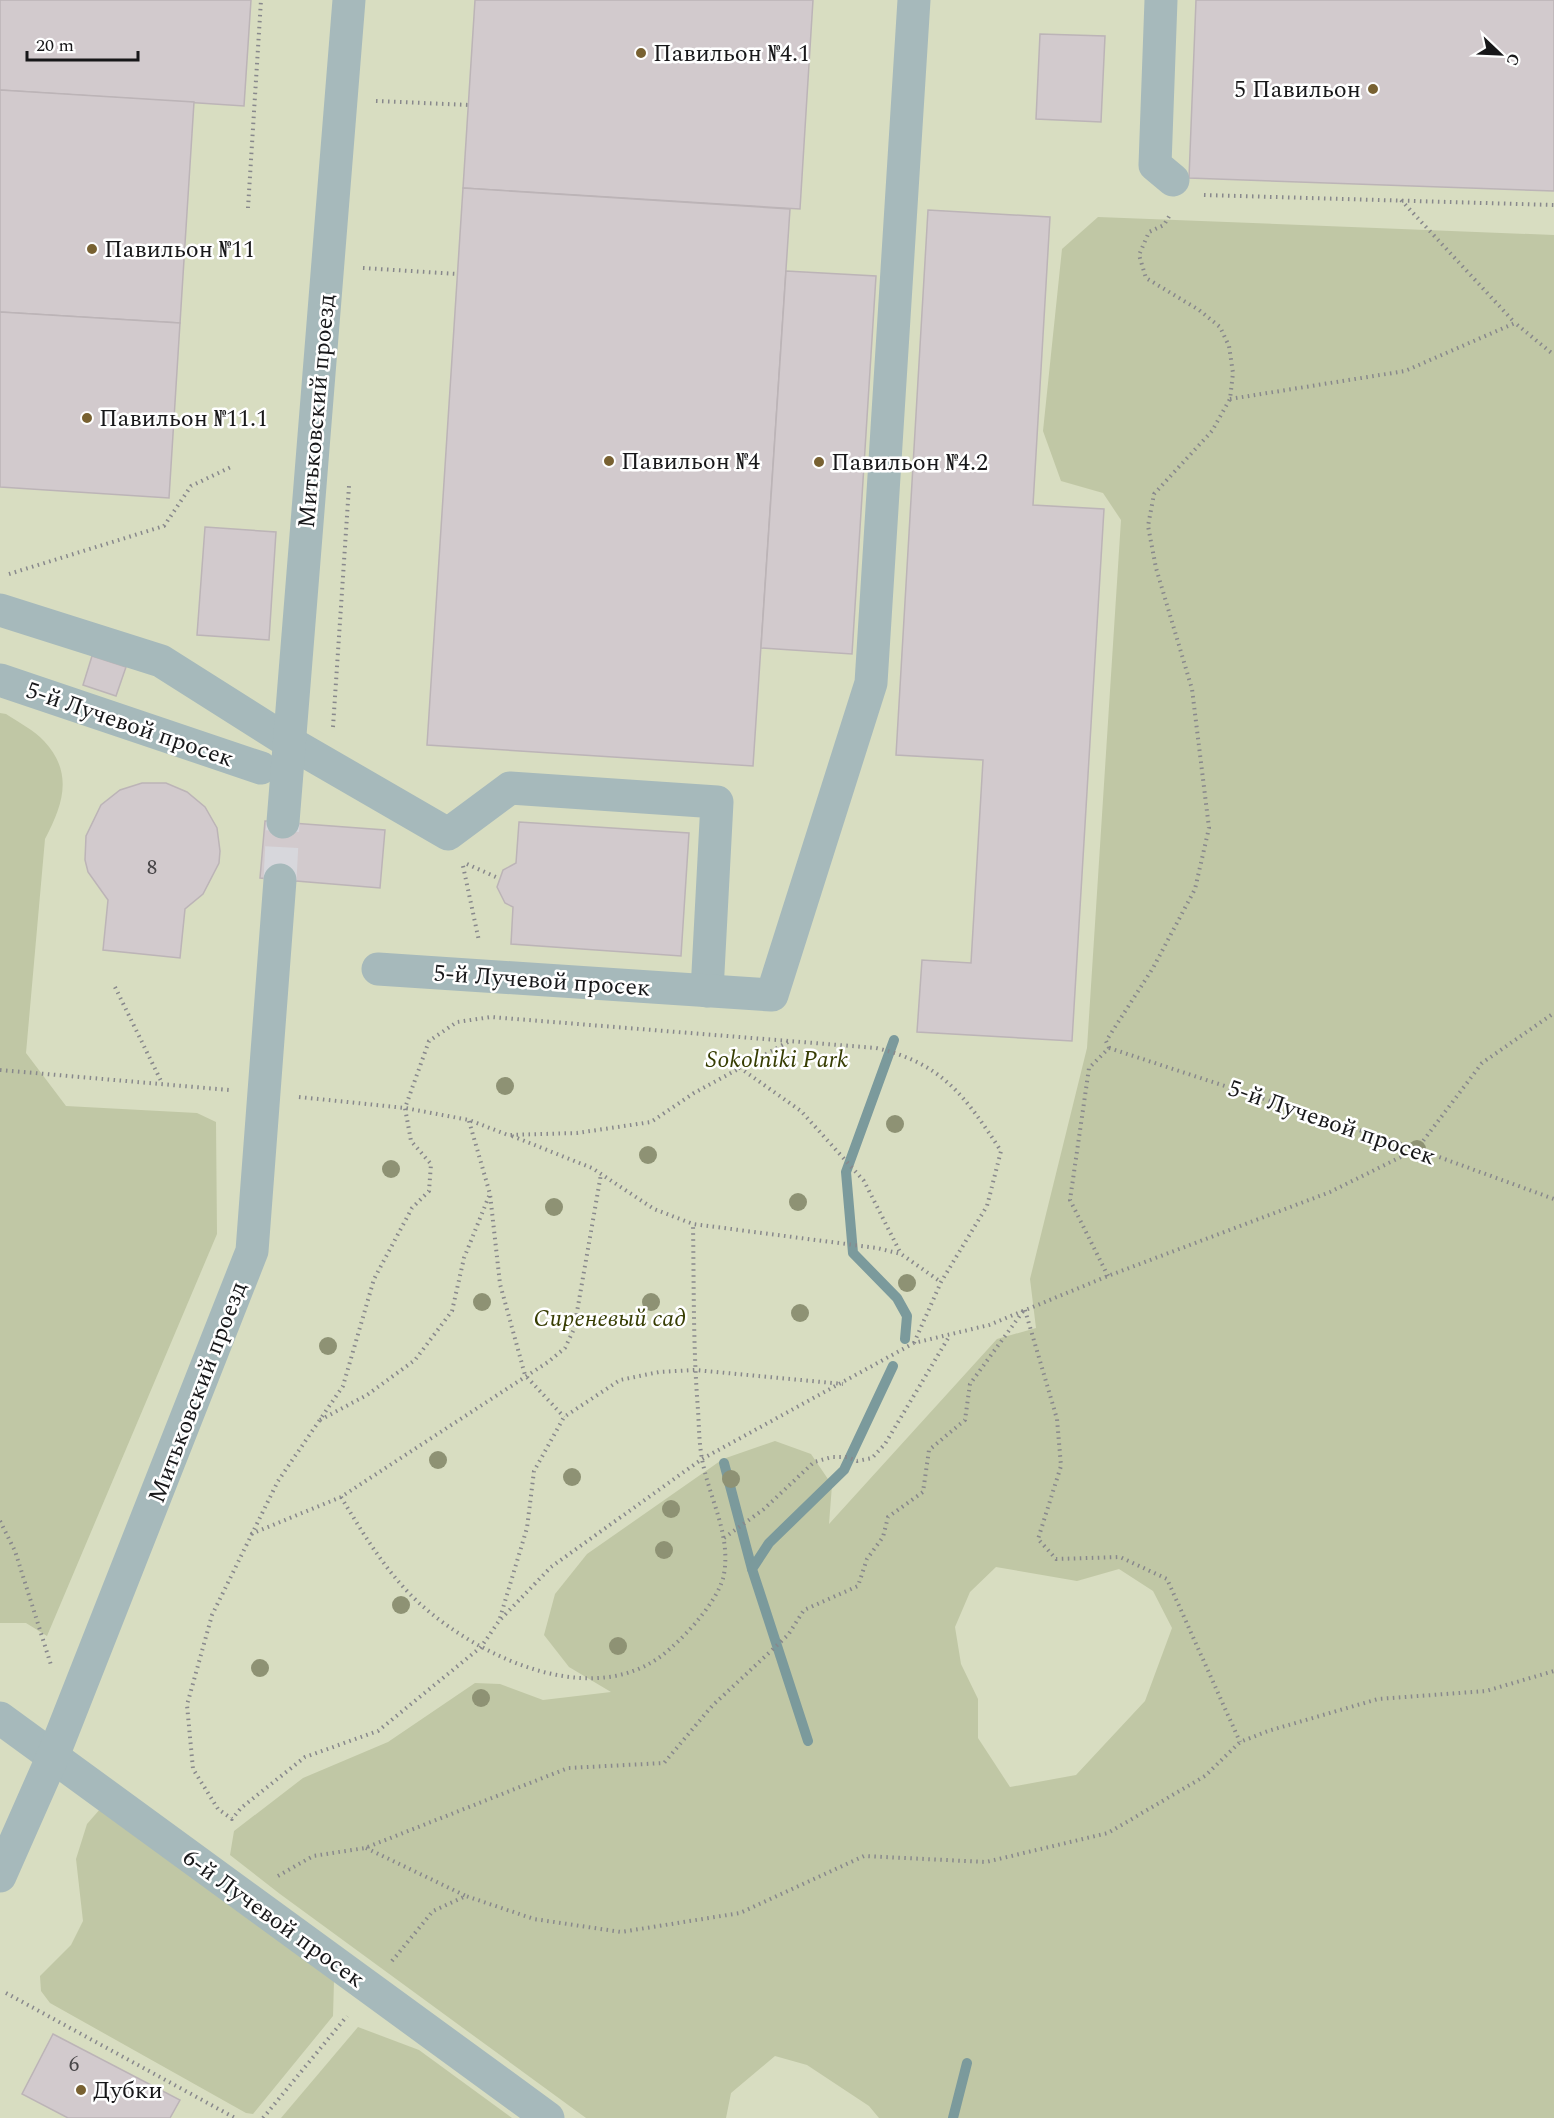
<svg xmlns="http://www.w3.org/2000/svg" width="1554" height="2118" viewBox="0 0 1554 2118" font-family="Spectral,serif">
<rect width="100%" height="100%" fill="#f9f9ff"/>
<rect fill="#d8ddc1" x="0" y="0" width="1554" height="2118"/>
<g fill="#c0c7a5" fill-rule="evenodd">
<path d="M 1098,217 L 1554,235 L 1554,2118 L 879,2118 L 869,2106 L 807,2065 L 775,2056 L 731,2093 L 726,2118 L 586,2118 L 280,1894 L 230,1855 L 234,1831 L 303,1778 L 388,1742 L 475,1683 L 500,1684 L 543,1700 L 611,1692 L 569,1667 L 544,1635 L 555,1594 L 587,1554 L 723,1459 L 775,1441 L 811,1454 L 832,1485 L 829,1524 L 997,1339 L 1036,1328 L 1030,1279 L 1087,1048 L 1121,520 L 1103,493 L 1061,481 L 1043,431 L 1062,249 ZM 996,1567 L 1077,1581 L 1119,1569 L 1153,1591 L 1172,1628 L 1145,1701 L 1076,1775 L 1010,1787 L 978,1738 L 978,1699 L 961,1664 L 955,1627 L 970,1592 Z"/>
<path d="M 0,713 L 6,714 C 18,722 34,730 44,741 C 74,773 63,805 45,839 L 26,1053 L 66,1106 L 197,1113 L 216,1122 L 217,1234 L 47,1636 L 26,1623 L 0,1623 Z"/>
<polygon points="101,1808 334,1981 333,2016 253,2114 246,2113 50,2003 41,1991 40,1976 71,1945 83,1921 76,1859 87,1824"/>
<polygon points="358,2027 419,2050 512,2118 281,2118"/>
</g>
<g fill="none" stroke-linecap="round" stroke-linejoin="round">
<g stroke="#7b9a9c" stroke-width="10">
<polyline points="894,1040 846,1172 853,1253 897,1298 907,1316 905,1339"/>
<polyline points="724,1463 752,1569"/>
<polyline points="808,1741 752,1569 769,1543 844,1470 893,1366"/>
<polyline points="953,2118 967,2063"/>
</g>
</g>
<g fill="#d2cacd" stroke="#bcb4b7" stroke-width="1.5">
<polygon points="0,0 251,0 244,106 0,90"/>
<polygon points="475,0 813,0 800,209 463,188"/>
<polygon points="1196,0 1554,0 1554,191 1189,178"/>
<polygon points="1040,34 1105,36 1101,122 1036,119"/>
<polygon points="0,90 194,102 180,323 0,312"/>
<polygon points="463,188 790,209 753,766 427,745"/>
<polygon points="928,210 1050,217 1033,505 1104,509 1072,1041 917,1032 922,960 971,963 983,760 896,755"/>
<polygon points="786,271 876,276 852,654 761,648"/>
<polygon points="0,312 180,323 169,498 0,487"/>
<polygon points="205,527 276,532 269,640 197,635"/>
<polygon points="92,656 126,667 116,696 83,685"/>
<polygon points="142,783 166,783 187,792 205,807 217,828 220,851 219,863 203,894 185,909 180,958 103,950 108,900 88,872 85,860 86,836 101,805 120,790"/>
<polygon points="265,821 385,830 380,888 260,878"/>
<polygon points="519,822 689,833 681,956 511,944 513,907 505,903 497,887 503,870 516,863"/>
<polygon points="53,2034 180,2100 170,2118 68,2118 22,2094"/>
</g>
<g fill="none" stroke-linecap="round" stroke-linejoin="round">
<polyline stroke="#d7d7dc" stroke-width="33" stroke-dasharray="33 16" stroke-linecap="butt" points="280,880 283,822"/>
<g stroke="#88888c" stroke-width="4" stroke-dasharray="1.5 4.5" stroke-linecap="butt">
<polyline points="376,101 469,105"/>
<polyline points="1204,195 1554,205"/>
<polyline points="1401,200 1515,323"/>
<polyline points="248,208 261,0"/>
<polyline points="363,268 458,274"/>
<polyline points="1230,399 1405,371 1515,323 1554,355"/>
<polyline points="9,574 164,526 191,486 231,467"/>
<polyline points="333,727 349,486"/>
<polyline points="467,864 498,878"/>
<polyline points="463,866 479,941"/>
<polyline points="115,987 162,1083"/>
<polyline points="788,1042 740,1068 801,1111 864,1181 901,1254"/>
<polyline points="1109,1048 1106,1041 1153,968 1195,889 1209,828 1192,689 1156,568 1148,526 1154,494 1212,431 1230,399 1233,373 1229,346 1220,327 1199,310 1146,278 1139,255 1149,232 1164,225 1171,213"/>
<polyline points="1109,1048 1417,1149 1554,1199"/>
<polyline points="0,1070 229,1090"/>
<polyline points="299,1097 405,1108 469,1120 508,1135 577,1133 651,1122 694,1093 740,1068"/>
<polyline points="469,1121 490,1194 500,1284 525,1375 564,1417"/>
<polyline points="512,1136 592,1168 654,1209 693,1224 877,1248 901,1254 941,1282"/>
<polyline points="1108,1276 1070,1200 1089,1068 1109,1048"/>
<polyline points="1025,1310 1057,1419 1061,1466 1038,1539 1056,1559 1120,1557 1167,1579 1240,1742"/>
<path d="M 914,1343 L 941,1282 L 987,1206 L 1001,1151 C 965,1096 942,1063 876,1048 L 491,1017 L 457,1022 L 429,1041 L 405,1108 L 411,1141 L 431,1164 L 429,1191 L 412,1208 L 374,1279 L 343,1386 L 278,1481 L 212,1615 L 187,1705 L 193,1769 L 218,1809 L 232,1819 L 241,1808 L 305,1757 L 378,1731 L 481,1647 L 499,1621 L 551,1567 L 702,1459 L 914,1343 L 989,1325 L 1108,1276 L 1330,1192 L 1417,1149 L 1482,1063 L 1554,1013"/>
<polyline points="320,1420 367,1395 415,1360 452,1311 464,1258 489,1196"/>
<path d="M 341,1497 C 364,1535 386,1572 419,1603 C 481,1659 600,1715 672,1647 C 689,1632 720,1598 724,1574 C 731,1534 709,1498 702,1459 C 699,1443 699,1426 698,1410 C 693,1348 694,1286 693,1224"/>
<polyline points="0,1521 15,1551 51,1665"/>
<polyline points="251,1534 341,1497 548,1362 565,1348 574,1329 601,1174"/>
<polyline points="724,1538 764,1509 814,1462 832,1457 847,1457 857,1461 872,1458 885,1444 950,1335"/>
<polyline points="500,1618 527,1528 534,1471 564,1417 620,1380 659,1372 695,1370 843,1384"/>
<polyline points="366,1848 466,1896"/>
<polyline points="278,1876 313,1856 365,1848 568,1768 664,1763 712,1706 788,1635 804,1610 858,1586 867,1559 883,1537 888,1517 923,1492 929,1450 965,1420 970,1384 1024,1310"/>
<polyline points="392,1961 433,1911 466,1896 534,1919 621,1932 740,1913 864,1856 986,1862 1108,1833 1205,1776 1240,1742 1268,1731 1378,1699 1486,1691 1554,1671"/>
<polyline points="6,1993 235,2118"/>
<polyline points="263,2118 347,2016"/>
</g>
<g stroke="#a6b9bb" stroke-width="33">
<polyline points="1161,0 1155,165 1173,180"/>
<polyline points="0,610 161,661 289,742 448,834 510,788 717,802 707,991"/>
<polyline points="0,680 261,768"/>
<polyline points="283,822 349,0"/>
<polyline points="378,969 772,995 871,683 914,0"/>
<polyline points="0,1718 548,2118"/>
<polyline points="0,1876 53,1756 252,1251 280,880"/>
</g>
</g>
<g fill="#8e9274">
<circle cx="505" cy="1086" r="9"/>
<circle cx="895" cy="1124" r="9"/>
<circle cx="1417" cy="1149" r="9"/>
<circle cx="648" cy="1155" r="9"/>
<circle cx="391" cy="1169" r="9"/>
<circle cx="798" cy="1202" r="9"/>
<circle cx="554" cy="1207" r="9"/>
<circle cx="907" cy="1283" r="9"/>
<circle cx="482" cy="1302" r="9"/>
<circle cx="651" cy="1302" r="9"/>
<circle cx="800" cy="1313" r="9"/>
<circle cx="328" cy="1346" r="9"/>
<circle cx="438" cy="1460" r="9"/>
<circle cx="572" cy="1477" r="9"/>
<circle cx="731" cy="1479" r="9"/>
<circle cx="671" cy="1509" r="9"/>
<circle cx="664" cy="1550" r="9"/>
<circle cx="401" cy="1605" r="9"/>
<circle cx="618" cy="1646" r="9"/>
<circle cx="260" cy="1668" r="9"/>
<circle cx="481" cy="1698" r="9"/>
</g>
<g fill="#786131" stroke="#fff" stroke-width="2">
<circle cx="641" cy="53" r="6"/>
<circle cx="1373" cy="89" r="6"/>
<circle cx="92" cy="249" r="6"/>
<circle cx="87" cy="418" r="6"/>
<circle cx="609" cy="461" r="6"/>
<circle cx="819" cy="462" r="6"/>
<circle cx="81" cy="2090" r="6"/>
</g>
<g text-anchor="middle" stroke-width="5" stroke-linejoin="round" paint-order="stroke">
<g font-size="21" fill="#464446">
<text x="152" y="874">8</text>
<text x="74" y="2071">6</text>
</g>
<g font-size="24" fill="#171719" stroke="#fff" text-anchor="start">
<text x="653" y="61">Павильон №4.1</text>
<text x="1361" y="97" text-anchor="end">5 Павильон</text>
<text x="104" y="257">Павильон №11</text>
<text x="99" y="426">Павильон №11.1</text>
<text x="621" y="469">Павильон №4</text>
<text x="831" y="470">Павильон №4.2</text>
<text x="93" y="2098">Дубки</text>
</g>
<g font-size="24" fill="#171719" stroke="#fff">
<text transform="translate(316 411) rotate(-85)" y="8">Митьковский проезд</text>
<text transform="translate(130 724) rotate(19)" y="8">5-й Лучевой просек</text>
<text transform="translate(542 980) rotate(4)" y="8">5-й Лучевой просек</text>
<text transform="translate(1332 1122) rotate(19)" y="8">5-й Лучевой просек</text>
<text transform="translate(197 1392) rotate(-69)" y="8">Митьковский проезд</text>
<text transform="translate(274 1918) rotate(36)" y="8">6-й Лучевой просек</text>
</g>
<g font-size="24" font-style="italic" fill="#373d03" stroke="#fff">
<text x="777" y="1067">Sokolniki Park</text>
<text x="610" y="1326">Сиреневый сад</text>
</g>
</g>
<g transform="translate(1500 54) rotate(113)" stroke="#ffffff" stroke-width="4.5" paint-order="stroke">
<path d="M0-4.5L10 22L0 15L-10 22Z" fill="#171719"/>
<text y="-9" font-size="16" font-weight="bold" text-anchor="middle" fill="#171719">С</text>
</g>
<path d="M27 51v9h111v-9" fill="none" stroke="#171719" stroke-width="3"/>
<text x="36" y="51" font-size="18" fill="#171719" stroke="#ffffff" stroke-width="4.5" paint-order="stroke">20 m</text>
</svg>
